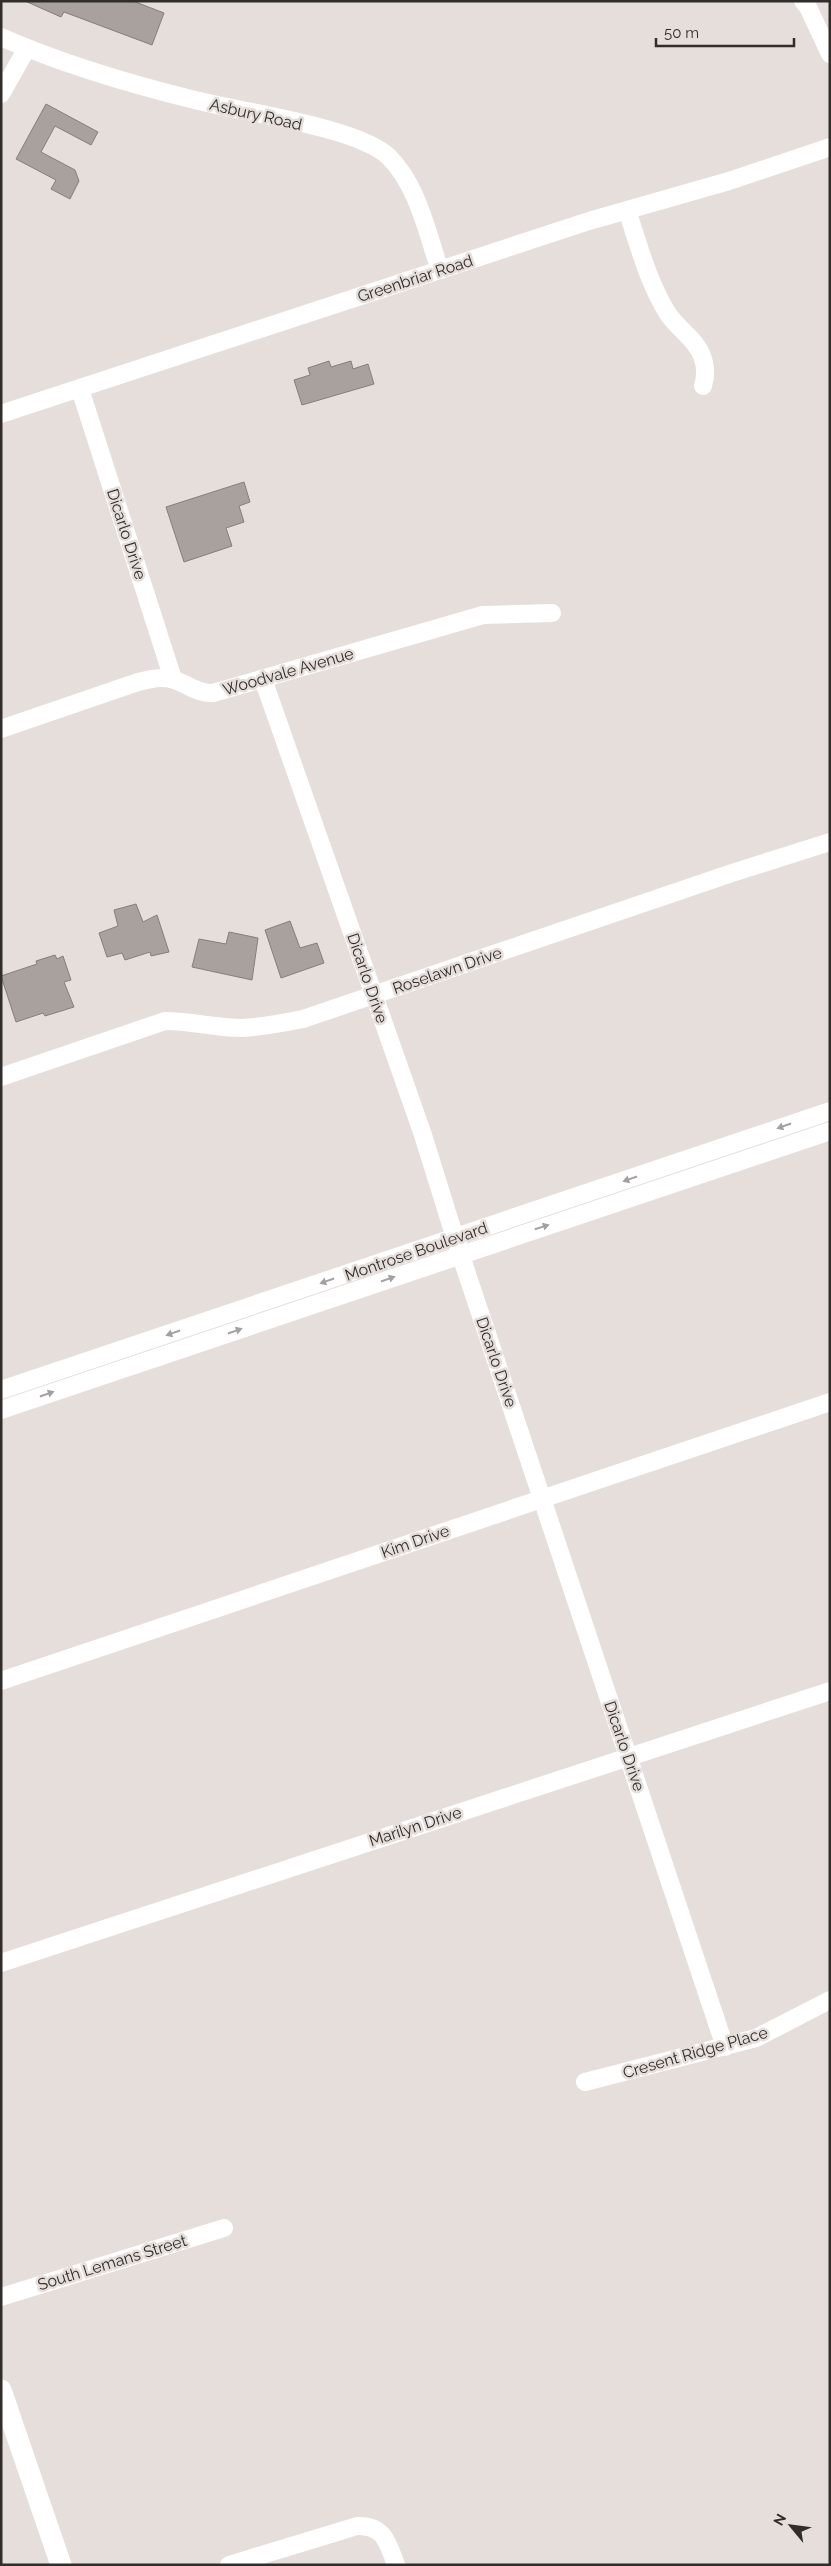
<svg xmlns="http://www.w3.org/2000/svg" width="831" height="2566" viewBox="0 0 831 2566" font-family="Raleway,sans-serif">
<rect width="100%" height="100%" fill="#e6deda"/>
<g fill="#a9a19d" stroke="#857e7a">
<polygon points="25,1 133,1 164,13 152,45 64,12 61,17"/>
<polygon points="46,104 98,132 91,145 55,126 41,152 75,170 79,181 70,199 51,189 56,180 16,159"/>
<polygon points="329,361 331,367 351,361 353,369 368,364 374,384 302,405 294,380 310,375 308,368"/>
<polygon points="244,482 250,502 239,506 244,522 226,528 232,546 184,562 166,507"/>
<polygon points="136,904 143,922 157,915 169,952 151,956 150,952 125,960 122,953 107,957 99,933 118,926 114,910"/>
<polygon points="290,921 300,948 317,943 324,963 281,978 265,930"/>
<polygon points="229,932 258,938 252,980 192,967 199,939 226,944"/>
<polygon points="55,955 57,959 63,956 71,980 64,982 74,1007 45,1016 43,1013 16,1022 1,976 37,964 36,961"/>
</g>
<g fill="none" stroke-linecap="round" stroke-linejoin="round">
<g stroke="#fff" stroke-width="18">
<polyline points="803,1 808,7 830,54"/>
<path d="M 1,37 C 62,64 130,84 195,100 C 241,112 358,127 389,157 C 418,186 427,233 440,270"/>
<polyline points="1,94 27,48"/>
<path d="M 627,210 C 639,246 648,282 668,314 C 678,329 696,339 702,356 C 706,366 706,376 703,386"/>
<polyline points="80,389 173,679"/>
<polyline points="1,414 589,221 729,181 830,147"/>
<polyline points="263,679 423,1135 455,1238 725,2047"/>
<path d="M 1,729 L 138,682 C 150,679 162,676 174,680 C 188,684 198,694 213,693 L 483,615 L 552,613"/>
<path d="M 1,1077 L 165,1021 C 191,1021 217,1028 242,1028 C 263,1027 283,1023 303,1019 L 732,873 L 830,842"/>
<polyline points="1,1390 830,1111"/>
<polyline points="1,1410 830,1131"/>
<polyline points="1,1681 830,1402"/>
<polyline points="1,1963 830,1691"/>
<polyline points="585,2082 756,2038 830,2000"/>
<polyline points="1,2297 224,2228"/>
<path d="M 229,2565 L 357,2526 C 384,2525 388,2543 396,2565"/>
</g>
<polyline stroke="#fff" stroke-width="21" points="1,2390 61,2565"/>
</g>
<defs><path id="oneway-solid" d="M-6-.8H1V-3.2L6.5 0L1 3.2V.8H-6Z" transform="scale(1.25)"/></defs>
<g fill="#a2a0a0">
<use href="#oneway-solid" transform="translate(784 1126) rotate(161)"/>
<use href="#oneway-solid" transform="translate(630 1179) rotate(161)"/>
<use href="#oneway-solid" transform="translate(542 1227) rotate(-18)"/>
<use href="#oneway-solid" transform="translate(388 1279) rotate(-19)"/>
<use href="#oneway-solid" transform="translate(327 1281) rotate(161)"/>
<use href="#oneway-solid" transform="translate(235 1331) rotate(-19)"/>
<use href="#oneway-solid" transform="translate(173 1333) rotate(161)"/>
<use href="#oneway-solid" transform="translate(47 1394) rotate(-19)"/>
</g>
<g text-anchor="middle" stroke-width="5" stroke-linejoin="round" paint-order="stroke">
<g font-size="16" fill="#302d2b" stroke="#e6deda">
<text transform="translate(256 114) rotate(13)" y="6">Asbury Road</text>
<text transform="translate(415 278) rotate(-18)" y="6">Greenbriar Road</text>
<text transform="translate(127 534) rotate(72)" y="6">Dicarlo Drive</text>
<text transform="translate(288 671) rotate(-16)" y="6">Woodvale Avenue</text>
<text transform="translate(447 970) rotate(-19)" y="6">Roselawn Drive</text>
<text transform="translate(368 978) rotate(71)" y="6">Dicarlo Drive</text>
<text transform="translate(416 1251) rotate(-19)" y="6">Montrose Boulevard</text>
<text transform="translate(497 1362) rotate(71)" y="6">Dicarlo Drive</text>
<text transform="translate(415 1541) rotate(-19)" y="6">Kim Drive</text>
<text transform="translate(625 1746) rotate(71)" y="6">Dicarlo Drive</text>
<text transform="translate(415 1826) rotate(-18)" y="6">Marilyn Drive</text>
<text transform="translate(695 2052) rotate(-16)" y="6">Cresent Ridge Place</text>
<text transform="translate(112 2262) rotate(-17)" y="6">South Lemans Street</text>
</g>
</g>
<rect width="831" height="2566" fill="none" stroke="#302d2b" stroke-width="5"/>
<g transform="translate(791 2526) rotate(299)" stroke="#e6deda" stroke-width="4" paint-order="stroke">
<path d="M0-4L9 19L0 12L-9 19Z" fill="#302d2b"/>
<text y="-8" font-size="14" font-weight="bold" text-anchor="middle" fill="#302d2b">N</text>
</g>
<path d="M656 38v8h138v-8" fill="none" stroke="#302d2b" stroke-width="2.5"/>
<text x="664" y="38" font-size="15" fill="#302d2b" stroke="#e6deda" stroke-width="4" paint-order="stroke">50 m</text>
</svg>
